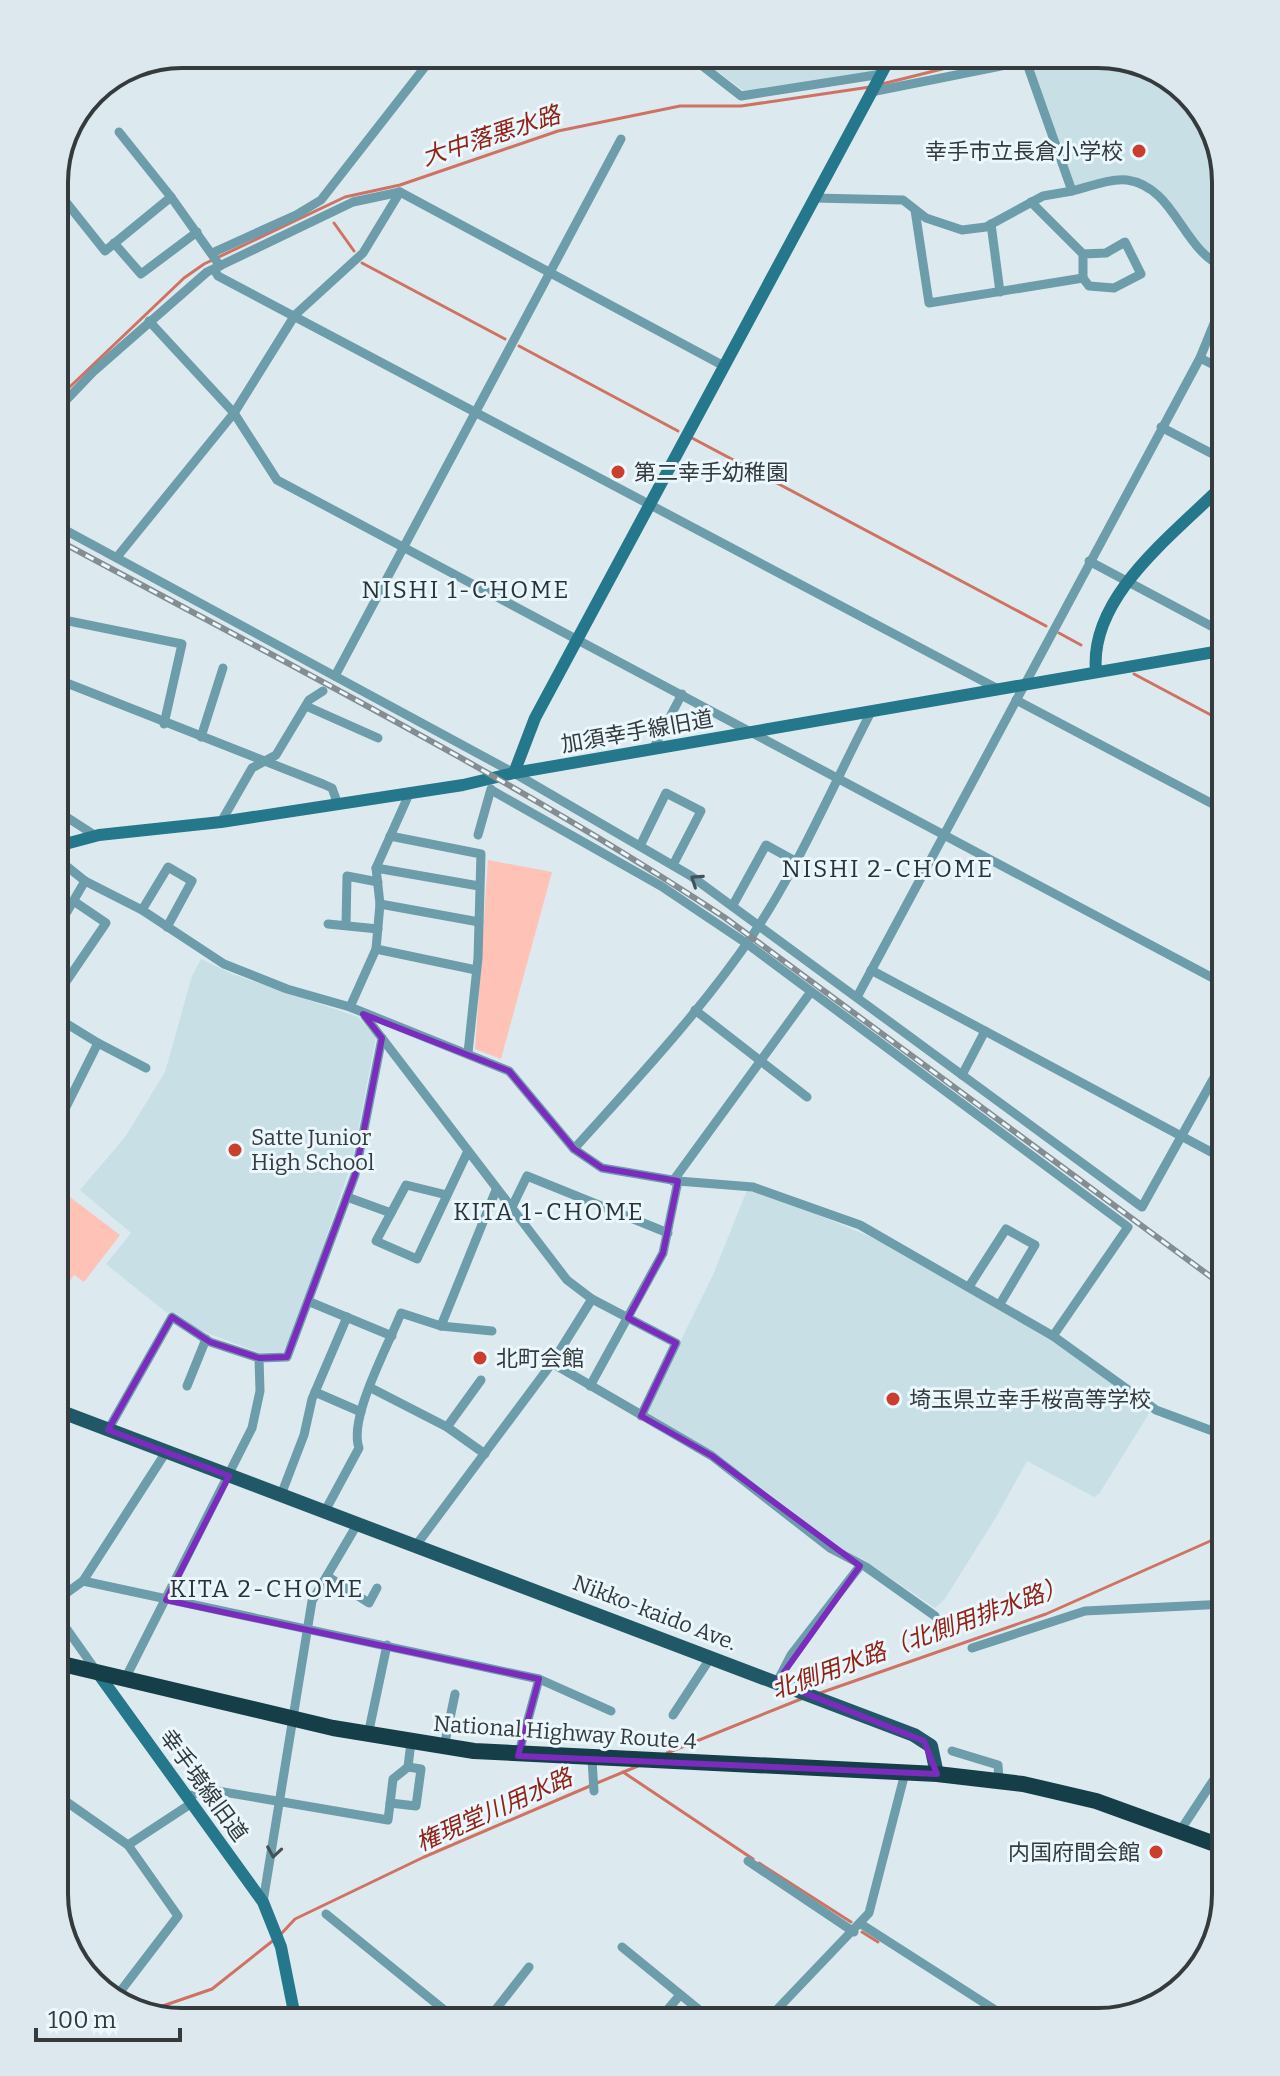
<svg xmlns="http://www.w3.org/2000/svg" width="1280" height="2076" viewBox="0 0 1280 2076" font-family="Bitter,'Noto Sans JP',serif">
<rect width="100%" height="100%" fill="#dceaef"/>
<g fill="#c8dfe6">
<polygon points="694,54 885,54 876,71 747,93"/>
<polygon points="1068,54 1106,54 1169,76 1213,125 1226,182 1226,264 1213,258 1155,188 1124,176 1075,187 1032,69 1039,61"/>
<polygon points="201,959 232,974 358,1017 376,1037 352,1162 297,1323 283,1352 261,1353 196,1329 176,1313 167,1313 106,1264 131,1233 80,1190 125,1137 165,1072 192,976"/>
<polygon points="747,1190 768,1194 878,1240 1047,1338 1149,1408 1150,1412 1099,1494 1094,1497 1027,1461 995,1519 944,1600 935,1608 861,1558 858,1560 836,1547 716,1454 648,1416 646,1411 713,1275"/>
</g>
<g fill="#fec2b7">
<polygon points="488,860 552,872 501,1059 475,1049"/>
<polygon points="62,1191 120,1235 84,1282 74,1275 65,1288 54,1279 54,1202"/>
</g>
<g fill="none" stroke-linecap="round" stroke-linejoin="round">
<g stroke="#d07263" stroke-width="3">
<polyline points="882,84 1002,54"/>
<polyline points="334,223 354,251"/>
<polyline points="362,263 505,339"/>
<polyline points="519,346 678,431"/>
<polyline points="54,402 184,278 204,264 345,197 400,185 558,131 680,106 741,106 870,87"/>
<polyline points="692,438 1046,626"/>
<polyline points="1059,633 1081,645"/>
<polyline points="1134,674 1226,723"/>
<polyline points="820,1693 1046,1614 1226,1534"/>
<polyline points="667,1753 801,1699"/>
<polyline points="623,1772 753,1859"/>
<polyline points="597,1783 638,1766"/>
<polyline points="759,1863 851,1922"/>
<polyline points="862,1932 878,1942"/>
<polyline points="281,1934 295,1919 424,1857 590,1786"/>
<polyline points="145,2012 212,1989 275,1939"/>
</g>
<g stroke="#6d9caa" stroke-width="9">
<polyline points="530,54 540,62 559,54"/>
<polyline points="687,54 741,96 882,74"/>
<path d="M 1049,54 L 1026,61 L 1072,191 C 1088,187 1111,178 1127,180 C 1176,187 1182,252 1226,268"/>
<polyline points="871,92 1026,61"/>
<polyline points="119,132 171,197"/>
<polyline points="54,187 105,251 171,197 220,266"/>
<polyline points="814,198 903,200 926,218 962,230 986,227 1043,196 1072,191"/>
<polyline points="1031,202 1083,254 1083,278 1089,286 1114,288 1141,274 1125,242 1106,253 1083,254"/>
<polyline points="915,210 929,303 1083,278"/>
<polyline points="991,224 1000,292"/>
<polyline points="114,243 141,274 197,232"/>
<polyline points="212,253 296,215 321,200 435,54"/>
<polyline points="214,269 218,276 998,689"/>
<polyline points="149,321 234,413 277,480 1226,985"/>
<polyline points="1200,358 1226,371"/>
<polyline points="54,413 94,371 207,272 353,202 400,192"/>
<polyline points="1161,427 1226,461"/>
<polyline points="54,524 514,773 691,876 1142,1207 1226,1056"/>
<polyline points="117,557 234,413 295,315 363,253 400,192 722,365"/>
<polyline points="1089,561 1226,634"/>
<polyline points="54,618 182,644 164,724"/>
<polyline points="335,676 621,139"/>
<polyline points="54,678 323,784 332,788 337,802"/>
<polyline points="1016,700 1226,811"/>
<polyline points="306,706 378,738"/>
<polyline points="201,737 223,668"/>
<polyline points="653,749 682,694"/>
<polyline points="54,784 64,759 60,741"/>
<polyline points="493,791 661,886 746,943 1128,1227 1053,1336"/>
<polyline points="54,809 96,836"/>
<polyline points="221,822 252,768 276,755 309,700 323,691"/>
<polyline points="478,835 491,789"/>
<polyline points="390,836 481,854 478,958 468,1053"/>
<polyline points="640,846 666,793 701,811 673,865"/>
<polyline points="54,856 85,881 142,910 224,964 287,989 350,1007 509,1071 574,1149 602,1168 678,1181 753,1187 860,1225 1053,1336 1156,1410 1226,1436"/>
<polyline points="376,868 479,886"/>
<polyline points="380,904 479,922"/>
<polyline points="733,905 766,845 795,861"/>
<polyline points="142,910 168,867 192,881 167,927"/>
<polyline points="328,924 378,929"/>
<polyline points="346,925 347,876 378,882"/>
<polyline points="54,934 85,881"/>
<polyline points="376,949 476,970"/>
<polyline points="871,970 1226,1160"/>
<polyline points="54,987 59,992 106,923 75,902"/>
<polyline points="857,997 1200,358 1226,294"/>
<polyline points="350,1007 376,949 380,904 376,868 410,792"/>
<polyline points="695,1010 807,1097"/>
<polyline points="365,1016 567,1280 592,1299 676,1343 641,1416"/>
<polyline points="98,1043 146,1068"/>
<polyline points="962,1075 985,1031"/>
<polyline points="54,1131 98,1043 54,1016"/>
<path d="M 574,1149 C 636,1080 702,1010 754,933 C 800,864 833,785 871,712"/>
<polyline points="673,1181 810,993"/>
<polyline points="447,1195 406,1185 376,1241 417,1259 467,1153"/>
<polyline points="347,1197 391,1213"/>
<polyline points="511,1209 527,1176 668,1233"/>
<polyline points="970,1285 1006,1229 1035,1245 1000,1304"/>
<polyline points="310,1302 392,1336"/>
<polyline points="441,1326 496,1190"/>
<polyline points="259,1358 287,1357 355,1175 382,1038"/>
<polyline points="552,1363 712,1456 830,1548 866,1567 935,1616"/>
<polyline points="187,1386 206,1339"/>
<polyline points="590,1386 663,1253 678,1181"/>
<polyline points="371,1388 447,1427 481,1380"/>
<polyline points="315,1392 361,1412"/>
<polyline points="447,1427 485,1454"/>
<polyline points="108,1430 172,1317 210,1342 259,1358 260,1391 252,1428 125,1679"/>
<polyline points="281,1495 304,1435 312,1399 347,1317"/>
<path d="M 325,1511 L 359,1448 C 348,1418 389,1344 401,1313 L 441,1326 L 492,1331"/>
<polyline points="417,1544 552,1363 592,1299"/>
<polyline points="327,1576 369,1603 377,1588"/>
<polyline points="83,1581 166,1452"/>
<polyline points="54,1602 83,1581 539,1679 611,1711"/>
<polyline points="54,1611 95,1669"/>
<polyline points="972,1648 1085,1611 1226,1604"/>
<polyline points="777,1682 791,1655 860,1566"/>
<polyline points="673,1715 711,1657"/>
<polyline points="368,1735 387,1645"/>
<polyline points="444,1747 455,1694"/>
<polyline points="952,1751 998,1765 999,1780"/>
<polyline points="518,1756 539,1679"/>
<polyline points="592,1760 594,1791"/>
<polyline points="54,1793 128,1845"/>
<polyline points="188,1797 206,1789 388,1820 393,1779 408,1767"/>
<polyline points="390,1803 416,1806 421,1769 408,1767 411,1742"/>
<polyline points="1180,1831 1226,1761"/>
<polyline points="748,1861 854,1932"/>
<polyline points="263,1902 312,1601 358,1523"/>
<polyline points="326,1914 459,2022"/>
<polyline points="861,1924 1014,2022"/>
<polyline points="622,1947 714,2022"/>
<polyline points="113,2001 178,1916 128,1845 192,1803"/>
<polyline points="486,2022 529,1967"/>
<polyline points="657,2022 680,1995"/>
<polyline points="765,2022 869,1913 905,1773"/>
</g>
<g stroke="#25778c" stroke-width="12">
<path d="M 1096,671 C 1089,595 1176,533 1226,482"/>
<polyline points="514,773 535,718 892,54"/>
<polyline points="54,847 99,835 221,822 463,785 514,773 1226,650"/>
<polyline points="97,1672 263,1902 281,1947 296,2022"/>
</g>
<polyline stroke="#215867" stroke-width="14" points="54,1409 914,1735 931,1746 937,1774"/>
<polyline stroke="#163e49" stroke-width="16" points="54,1662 333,1728 474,1751 937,1774 1023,1784 1096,1801 1226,1848"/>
<g stroke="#848d91" stroke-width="6">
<path id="rail" d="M 54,538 C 280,660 510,776 724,917 L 1226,1288"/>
</g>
<use href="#rail" stroke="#eaf7fc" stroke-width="3" stroke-dasharray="9" stroke-linecap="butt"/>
</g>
<defs><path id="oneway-chevron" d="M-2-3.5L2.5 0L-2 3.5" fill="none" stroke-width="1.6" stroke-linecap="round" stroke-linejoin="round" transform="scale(2)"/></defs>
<g stroke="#435258">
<use href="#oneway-chevron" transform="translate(696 880) rotate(-146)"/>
<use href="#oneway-chevron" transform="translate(274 1852) rotate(99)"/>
</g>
<path fill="none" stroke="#7b2cbf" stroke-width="6" stroke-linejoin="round" d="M 363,1014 L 509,1071 L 574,1149 L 602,1168 L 678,1181 L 663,1253 L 628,1318 L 676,1343 L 641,1416 L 712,1456 L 860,1566 L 777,1682 L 924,1741 L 937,1774 L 518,1756 L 539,1679 L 166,1600 L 229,1476 L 108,1430 L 172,1317 L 210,1342 L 259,1358 L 287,1357 L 355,1175 L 382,1038 Z"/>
<g fill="#cb3e2e" stroke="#eaf7fc" stroke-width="3">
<circle cx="1139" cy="151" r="8"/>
<circle cx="618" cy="472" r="8"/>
<circle cx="235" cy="1150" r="8"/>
<circle cx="480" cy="1358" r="8"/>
<circle cx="893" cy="1399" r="8"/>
<circle cx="1156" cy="1852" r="8"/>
</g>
<g text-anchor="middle" stroke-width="6" stroke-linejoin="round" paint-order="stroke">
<g font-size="22" fill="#353a3c" stroke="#eaf7fc" text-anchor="start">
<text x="1123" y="159" text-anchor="end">幸手市立長倉小学校</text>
<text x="634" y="480">第二幸手幼稚園</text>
<text x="251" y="1145">Satte Junior<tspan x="251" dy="25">High School</tspan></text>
<text x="496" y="1366">北町会館</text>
<text x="909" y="1407">埼玉県立幸手桜高等学校</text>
<text x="1140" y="1860" text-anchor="end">内国府間会館</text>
</g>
<g font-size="22" fill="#353a3c" stroke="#eaf7fc">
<text transform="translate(637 731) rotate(-10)" y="8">加須幸手線旧道</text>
<text transform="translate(655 1612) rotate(21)" y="8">Nikko-kaido Ave.</text>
<text transform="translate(565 1732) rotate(4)" y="8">National Highway Route 4</text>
<text transform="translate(204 1785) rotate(54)" y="8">幸手境線旧道</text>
</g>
<g font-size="24" font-style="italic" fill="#932216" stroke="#eaf7fc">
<text transform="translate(491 136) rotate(-18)" y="8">大中落悪水路</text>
<text transform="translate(919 1638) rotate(-20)" y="8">北側用水路（北側用排水路）</text>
<text transform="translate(494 1810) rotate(-24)" y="8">権現堂川用水路</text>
</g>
<g font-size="24" letter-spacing="2" fill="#2a3438" stroke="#eaf7fc">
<text x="466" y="598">NISHI 1-CHOME</text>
<text x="888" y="877">NISHI 2-CHOME</text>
<text x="549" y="1220">KITA 1-CHOME</text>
<text x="267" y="1597">KITA 2-CHOME</text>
</g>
</g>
<path d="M0 0H1280V2076H0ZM182 68H1098A114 114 0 0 1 1212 182V1894A114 114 0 0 1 1098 2008H182A114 114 0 0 1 68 1894V182A114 114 0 0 1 182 68Z" fill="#dce8ed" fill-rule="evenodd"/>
<path fill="none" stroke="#353a3c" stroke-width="4" d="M182 68H1098A114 114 0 0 1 1212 182V1894A114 114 0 0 1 1098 2008H182A114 114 0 0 1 68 1894V182A114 114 0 0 1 182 68Z"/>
<path d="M36 2028v12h144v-12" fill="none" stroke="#353a3c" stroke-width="4"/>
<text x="48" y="2028" font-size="24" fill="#353a3c" stroke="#eaf7fc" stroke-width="6" paint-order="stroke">100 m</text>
</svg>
